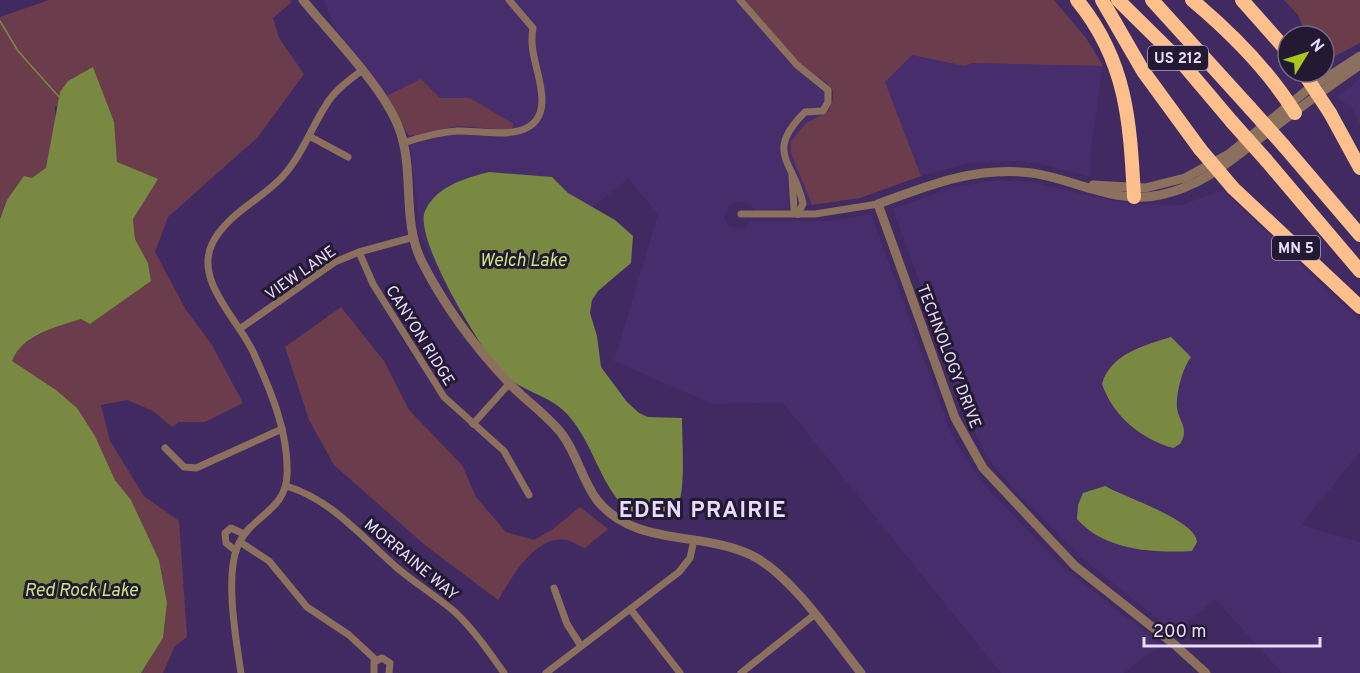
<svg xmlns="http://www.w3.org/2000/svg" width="1360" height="673" viewBox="0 0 1360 673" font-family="Overpass,sans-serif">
<rect width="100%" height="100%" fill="#402a61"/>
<g fill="#472d6c">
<polygon points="324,0 1054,0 1086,38 1103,66 1090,156 1091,177 1040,164 1016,161 970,163 921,176 860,198 782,209 755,210 744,202 736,202 729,206 724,218 730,227 744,228 751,221 828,221 871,214 952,435 969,463 987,488 1062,566 1161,645 1124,673 1001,673 783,403 712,404 614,361 658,214 628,179 458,312 421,236 409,136 386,96 336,30"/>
<polygon points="1360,78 1360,125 1352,107 1336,98"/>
<polygon points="1000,180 1035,183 1129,204 1181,205 1223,190 1360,321 1360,452 1301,525 1360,542 1360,673 1282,673 1215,599 1175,633 1082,558 1014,489 988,459 961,407 943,347 893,209 953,187"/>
</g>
<g fill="#6b3c4b">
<path d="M 49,0 L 290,0 L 292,2 L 273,18 L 279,38 L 304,74 L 258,137 L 168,217 L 155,252 L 186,310 L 212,345 L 243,403 L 205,422 L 179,422 L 172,427 L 153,411 L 127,400 L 101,405 L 110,441 L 144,496 L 179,521 L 187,637 L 175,646 L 163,673 L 141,673 L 163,638 L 167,603 L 159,560 L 131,500 L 115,480 L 95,436 L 56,390 L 11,361 C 26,328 88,319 119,302 C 130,296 140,288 151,281 L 148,263 L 135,239 L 133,219 L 117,162 L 110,113 L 55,106 L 55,128 L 46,169 L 7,200 L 0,219 L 0,17 Z"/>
<polygon points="745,0 1054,0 1086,38 1103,66 972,63 965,66 912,55 885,82 921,176 860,198 812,205 791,153 791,141 806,123 828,112 833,100 833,91 827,83 800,64"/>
<polygon points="1284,0 1360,0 1360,43 1324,62 1324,36 1307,36 1298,15"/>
<polygon points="421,79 440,98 470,98 514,124 511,130 458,126 409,136 386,96"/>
<path d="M 341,307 L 384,361 L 409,410 L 462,465 L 476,497 L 506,532 L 534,540 L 553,529 L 580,507 L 608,529 L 585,548 C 579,546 573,542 567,540 C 535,534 511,579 498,600 L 426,546 L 334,465 L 309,420 L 285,347 Z"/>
</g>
<g fill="#798942">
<path d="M 93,67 L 114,122 L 117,162 L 158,179 L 133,219 L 135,239 L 148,263 L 151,281 L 90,324 L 81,319 C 56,327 22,335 12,361 L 56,390 L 77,408 L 95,436 L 115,480 L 131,500 L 159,560 L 167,603 L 163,638 L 141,673 L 0,673 L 0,219 L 7,200 L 24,176 L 32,178 L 46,168 L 60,92 L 68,81 Z"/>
<path d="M 489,172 L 552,177 L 568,193 L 615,220 L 633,236 L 631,263 L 598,291 L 592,300 L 590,313 L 597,336 L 601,367 L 627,402 L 639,413 L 648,417 L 682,418 C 682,440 685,479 680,499 C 675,521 643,517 627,510 C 599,483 593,442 567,414 C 550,395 519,391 501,372 C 481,349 413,238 425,211 C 436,186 466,178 489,172 Z"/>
<path d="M 1171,337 L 1191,357 C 1182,369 1176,393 1177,408 C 1179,422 1190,429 1180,444 L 1173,448 C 1141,439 1113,416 1102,384 C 1110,354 1145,345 1171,337 Z"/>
<path d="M 1105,486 C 1124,497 1196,520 1197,542 L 1192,551 C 1154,553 1105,551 1077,519 L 1078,505 L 1083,493 Z"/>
</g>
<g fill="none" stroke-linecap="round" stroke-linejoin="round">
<polyline stroke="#798942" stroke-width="1.5" points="0,21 18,51 60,98"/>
<g stroke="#8b715d" stroke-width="7">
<path d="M 740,0 L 797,65 L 828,90 L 828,102 L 823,111 L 805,112 C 763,154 795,161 803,204 L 798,214"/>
<polyline points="309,136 348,157"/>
<path d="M 403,143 C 421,137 439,132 457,131 C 484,130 541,146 542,101 C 542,75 528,53 533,28 L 509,0"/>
<polyline points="792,176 794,209 798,214"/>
<polyline points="741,214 815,214 878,204"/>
<polyline points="359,252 373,284 444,397 504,451 529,495"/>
<polyline points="241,328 335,262 359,252 414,237"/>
<polyline points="473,424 509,384"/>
<polyline points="165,448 184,467 196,468 282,429"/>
<path d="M 286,486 C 331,499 362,537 396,567 C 415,583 436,596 455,612 C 474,630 489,652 504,673"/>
<polyline points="240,542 269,561 307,607 349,635 376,660"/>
<polyline points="236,551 226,543 225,533 231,528 244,534"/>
<polyline points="554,588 567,624 581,646"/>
<polyline points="631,610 680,673"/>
<path d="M 241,673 C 236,640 224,573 239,543 C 252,516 286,510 287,475 C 289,434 271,391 254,354 C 240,321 194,282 212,244 C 226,214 263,199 284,175 C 302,155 311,128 326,105 C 334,91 348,81 361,71"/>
<polyline points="374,673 374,662 382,658 390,663 389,673"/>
<polyline points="546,673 679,572 690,558 694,540"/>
<polyline points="741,673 814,615"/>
</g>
<g stroke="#8b715d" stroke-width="9">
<path d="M 303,0 C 332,36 388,91 401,134 C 414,176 402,222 422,262 C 444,305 475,347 508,382 C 525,400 547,415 562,434 C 577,454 582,480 597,500 C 634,547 702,531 751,555 C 791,574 833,638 861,673"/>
<polyline points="1093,185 1145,188 1185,178 1229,154 1306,91 1360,56"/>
<path d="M 1206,673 L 1175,645 L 1075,566 L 983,468 L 955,418 L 878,204 C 929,185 976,166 1032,173 C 1074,179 1116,205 1160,195 C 1205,186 1236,156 1272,129 C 1301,107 1330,85 1360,65"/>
</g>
<g stroke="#fdbf8b" stroke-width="14">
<path d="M 1077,0 C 1127,61 1130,122 1134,197"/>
<polyline points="1102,0 1143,71 1200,149"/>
<polyline points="1118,0 1183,64 1232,122"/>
<polyline points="1152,0 1250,108"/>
<path d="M 1192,0 C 1229,31 1269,71 1295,113"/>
<polyline points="1242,0 1288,52"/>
<polyline points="1330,113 1360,168"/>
<polyline points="1284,146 1360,235"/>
<polyline points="1266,160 1360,271"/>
<polyline points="1233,188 1360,307"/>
</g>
<g stroke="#fdbf8b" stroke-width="14">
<polyline points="1303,72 1330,113"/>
<polyline points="1250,108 1284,146"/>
<polyline points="1232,122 1266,160"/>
<polyline points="1200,149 1233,188"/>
</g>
</g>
<g text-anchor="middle" stroke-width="6" stroke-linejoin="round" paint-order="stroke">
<g fill="#231932" stroke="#ada2c2" stroke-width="1.5">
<rect x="1148" y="46" width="60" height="24" rx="4.5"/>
<rect x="1272" y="236" width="48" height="24" rx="4.5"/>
</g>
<g font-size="15" font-weight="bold" fill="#e8ddff">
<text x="1178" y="63">US 212</text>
<text x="1296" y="253">MN 5</text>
</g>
<g font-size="16" fill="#e8ddff" stroke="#231932">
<text transform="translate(300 272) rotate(-35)" y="6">VIEW LANE</text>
<text transform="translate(421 335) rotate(58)" y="6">CANYON RIDGE</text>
<text transform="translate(950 356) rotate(69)" y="6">TECHNOLOGY DRIVE</text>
<text transform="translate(412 559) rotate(40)" y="6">MORRAINE WAY</text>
</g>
<g font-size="18" font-style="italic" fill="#cde581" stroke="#231932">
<text x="523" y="266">Welch Lake</text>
<text x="81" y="596">Red Rock Lake</text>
</g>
<g font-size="22" font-weight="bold" letter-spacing="1.5" fill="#e8ddff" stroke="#231932">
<text x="703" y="517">EDEN PRAIRIE</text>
</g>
</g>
<g transform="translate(1306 54) rotate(52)"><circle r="28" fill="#231932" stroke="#726784" stroke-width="1.5"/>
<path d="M0-4.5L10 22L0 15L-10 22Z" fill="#a9c71a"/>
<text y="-9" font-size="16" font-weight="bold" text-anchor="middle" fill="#e8ddff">N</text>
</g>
<path d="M1144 637v9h176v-9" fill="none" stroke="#e8ddff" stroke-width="3"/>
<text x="1153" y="637" font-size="18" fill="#e8ddff" stroke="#231932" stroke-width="4.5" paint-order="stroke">200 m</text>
</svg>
